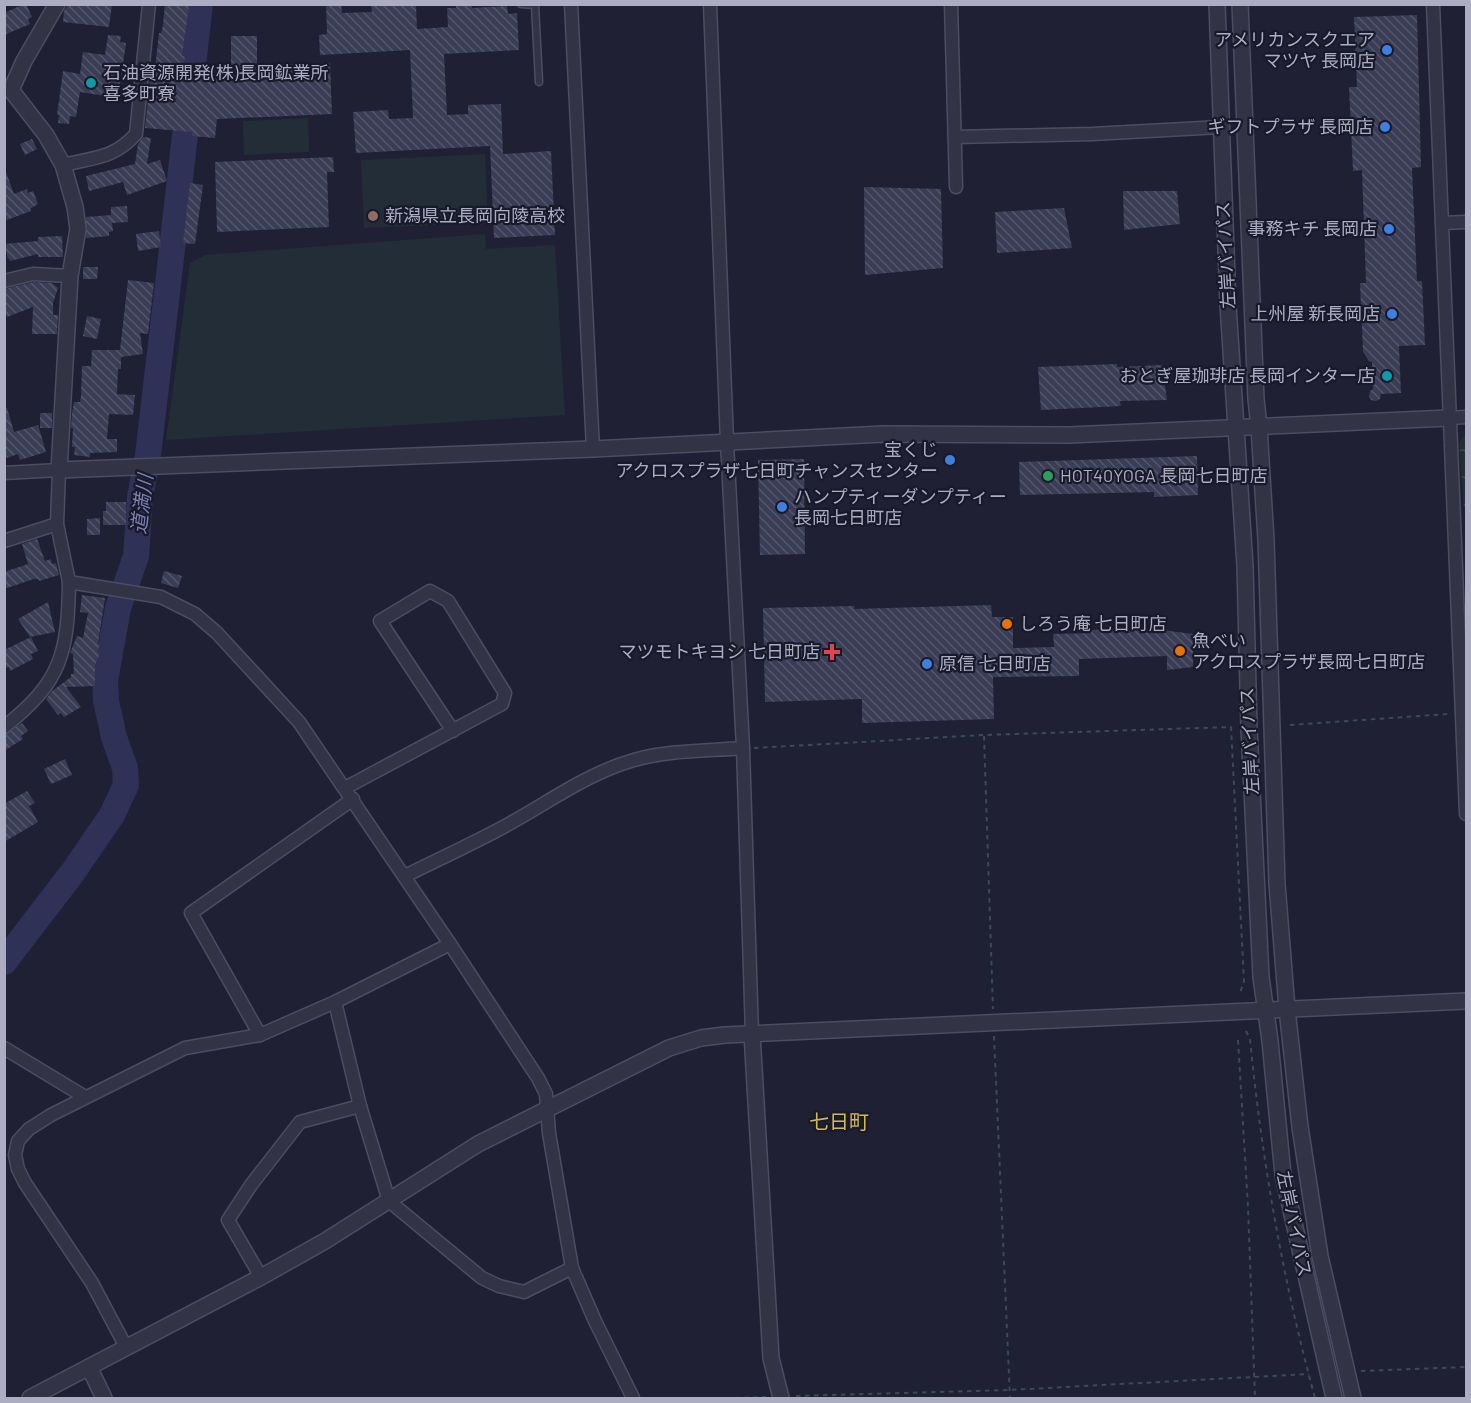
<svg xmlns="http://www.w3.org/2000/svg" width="1471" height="1403" viewBox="0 0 1471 1403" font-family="Barlow,'Noto Sans JP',sans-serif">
<defs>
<pattern id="park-crowns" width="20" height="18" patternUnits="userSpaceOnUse" patternTransform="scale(1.5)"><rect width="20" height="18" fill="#222d37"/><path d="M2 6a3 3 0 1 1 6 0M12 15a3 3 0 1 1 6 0" fill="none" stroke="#3f4952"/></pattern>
<pattern id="building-back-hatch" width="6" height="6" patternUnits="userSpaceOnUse" patternTransform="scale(1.5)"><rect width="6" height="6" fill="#3b3c55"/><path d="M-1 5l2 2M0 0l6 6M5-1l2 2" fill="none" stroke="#55566c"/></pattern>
</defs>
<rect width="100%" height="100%" fill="#1f2034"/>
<g fill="#222d37">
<polygon points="308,118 309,152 244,155 243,121"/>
<polygon points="485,154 488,223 364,228 361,160"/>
<polygon points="485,234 486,249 555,245 565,415 166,440 190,263 205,255"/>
</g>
<polygon fill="url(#park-crowns)" points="1465,435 1466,435 1466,507 1464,508 1459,442"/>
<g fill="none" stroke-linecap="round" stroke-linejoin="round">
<polyline stroke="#2f3157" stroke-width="26" points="4,962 73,872 112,815 126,785 125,768 114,737 106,701 105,681 118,608 136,556 140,497 148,455 168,284 200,4"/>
</g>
<g fill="url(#building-back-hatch)">
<polygon points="24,4 26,4 32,17 28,19 30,24 4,35 4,13"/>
<polygon points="68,4 112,4 109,27 63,22 64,11"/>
<polygon points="165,4 189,6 182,56 185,56 183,72 225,75 225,67 231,67 231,36 257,36 257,66 330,63 332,114 217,119 215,138 192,136 192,132 145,128 150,78 154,78 159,33 161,33 163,25"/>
<polygon points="326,4 341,4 342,13 372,12 371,4 416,4 417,29 448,27 447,8 456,8 456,4 472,4 472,8 507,6 508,14 517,13 519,50 444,54 447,115 468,114 468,105 501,104 503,154 551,151 555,235 494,238 490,146 356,153 353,112 388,110 389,119 413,118 410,50 320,55 319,35 327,34"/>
<polygon points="1417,15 1421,167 1412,168 1417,281 1422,281 1425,345 1399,346 1401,393 1381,394 1380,399 1376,401 1371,400 1369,396 1370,391 1373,389 1372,362 1369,361 1363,352 1360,283 1366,283 1362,170 1353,171 1349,87 1357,87 1354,17"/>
<polygon points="108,35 121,36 120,42 126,43 118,98 80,92 76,117 70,116 69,124 58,123 59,115 57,115 63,71 80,74 83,52 105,55"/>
<polygon points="143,137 151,138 147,164 160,160 167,181 127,195 123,182 89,191 86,176 135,164 138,144"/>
<polygon points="32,139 37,149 25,155 20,144"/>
<polygon points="333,157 334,172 327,172 329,227 217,232 215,162"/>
<polygon points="6,172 14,194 27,189 28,193 33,191 38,204 30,209 31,211 4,221"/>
<polygon points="190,183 203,185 195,244 183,243"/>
<polygon points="864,187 941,189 943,268 865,275"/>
<polygon points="1123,191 1177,191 1180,224 1124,230"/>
<polygon points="127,206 128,222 112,223 113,231 109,232 109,236 86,238 86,217 111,215 111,207"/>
<polygon points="1064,208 1072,248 997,253 995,212"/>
<polygon points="159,231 161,247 138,251 136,234"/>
<polygon points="62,236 63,257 38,257 38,254 10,261 9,258 8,259 4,244 38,241 38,237"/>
<polygon points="83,267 98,267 97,279 83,279"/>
<polygon points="128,280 154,283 148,334 140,333 143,354 121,357 121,369 118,369 117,394 135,395 133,415 109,414 107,439 117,439 117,452 90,453 90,457 74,455 75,447 72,447 73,428 71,428 72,413 74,402 80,402 81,396 82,366 91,366 92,350 120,350"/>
<polygon points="34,282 52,283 58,288 53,303 53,315 58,315 57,334 32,334 33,307 7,317 4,309 4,289"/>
<polygon points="87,316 101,319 97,339 83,336"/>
<polygon points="1117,364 1117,367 1162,365 1167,400 1120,401 1121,406 1041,410 1038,367"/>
<polygon points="7,408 14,432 38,425 46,452 20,460 18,454 7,458 4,452 4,409"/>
<rect x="40" y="413" width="12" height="15"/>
<polygon points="1197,456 1198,495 1154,497 1154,492 1020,495 1019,462"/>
<polygon points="804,459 805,554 760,555 758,460"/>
<polygon points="106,502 126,502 126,525 103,525 103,511 106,511"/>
<polygon points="100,518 100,535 87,535 87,519"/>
<polygon points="37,539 45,561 51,559 52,564 56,563 59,575 39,581 38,579 34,579 4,589 4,572 28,564 22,544"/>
<polygon points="164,571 182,576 178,588 161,583"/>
<polygon points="82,595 105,598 98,644 100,644 97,652 100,653 95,665 95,686 66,687 81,707 64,717 61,713 58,715 46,699 52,691 71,677 71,674 74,674 73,654 70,653 77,636 83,638 88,613 80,612"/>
<polygon points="48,602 55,632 30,637 18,619"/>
<polygon points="991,605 992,617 1013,617 1013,648 1054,647 1053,634 1091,633 1091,630 1161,628 1162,630 1193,634 1193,667 1167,670 1167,656 1079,659 1079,676 993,677 994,719 862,723 862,699 765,702 763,608 854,606 854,609"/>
<polygon points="31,637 38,651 31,654 33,659 10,671 9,667 4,669 4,650"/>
<polygon points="22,723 28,731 21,736 23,739 4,751 4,735"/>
<polygon points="65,759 72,775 51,784 44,769"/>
<polygon points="27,791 35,803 29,806 38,822 4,842 4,804"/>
</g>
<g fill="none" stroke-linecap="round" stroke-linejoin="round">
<g stroke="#4d4d61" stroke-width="9">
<polyline id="service" points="521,4 535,5 539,82"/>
</g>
<g stroke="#4d4d61" stroke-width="15">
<g id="minor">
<polyline points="571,4 593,449"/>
<polyline points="710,4 727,442 743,748 752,1034"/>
<polyline points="951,4 956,187"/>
<polyline points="1433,4 1466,814"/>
<polyline points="955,137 1092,134 1221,127"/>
<path d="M 63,165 C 95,157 113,159 136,134 L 149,4"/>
<polyline points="1442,223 1466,222"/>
<polyline points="4,281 33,274 70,276"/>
<polyline points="1449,418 1466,417"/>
<polyline points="4,473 59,470 57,524 69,582 161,597 195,614 217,633 299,722 450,944 538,1078 546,1094 549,1133 572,1268 595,1321 633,1398"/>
<polyline points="4,541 57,524"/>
<path d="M 4,727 C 62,682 68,652 69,582"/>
<polyline points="345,788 502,704 505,693 448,601 430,591 380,621 453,731"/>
<path d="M 405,876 C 439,859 474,843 507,825 C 549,802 588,773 634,760 C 668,750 708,751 743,748"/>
<polyline points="335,1002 360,1106 389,1201 482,1278 499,1286 524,1292 572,1268"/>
<polyline points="260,1035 191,913 353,799"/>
<polyline points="4,1048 85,1097"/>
<polyline points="261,1277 228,1220 251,1185 300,1122 360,1106"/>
<polyline points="126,1347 92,1283 25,1183 18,1169 15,1155 18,1141 29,1129 51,1115 185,1048 260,1035 335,1002 450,944"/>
</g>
</g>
<g stroke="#4d4d61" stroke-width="18">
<g id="tertiary">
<polyline points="57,4 24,61 11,90 46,135 63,165 75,207 78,229 70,276 59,470 593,449 883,434 1069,435 1449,418"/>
<polyline points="1217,4 1228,305 1245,566 1249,728 1261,977 1270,1041 1283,1175 1334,1398"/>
<polyline points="1240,4 1256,399 1259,427 1266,540 1277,884 1287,1009 1300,1127 1320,1256 1353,1398"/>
<polyline points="752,1034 771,1358 781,1398"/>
<polyline points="89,1367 104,1398"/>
<polyline points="30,1398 261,1277 325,1241 478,1144 669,1048 701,1038 725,1035 1466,1001"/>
</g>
</g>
<g stroke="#3e4953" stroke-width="2" stroke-dasharray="4.5 4.5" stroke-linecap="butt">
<polyline points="1290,725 1448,714"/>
<polyline points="984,736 993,1009"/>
<polyline points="754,748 984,735 1231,727 1244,981 1240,993"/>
<path d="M 1246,1031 L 1250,1039 C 1262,1161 1283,1281 1315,1398"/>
<polyline points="994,1036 1010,1398"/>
<polyline points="1238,1040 1248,1207 1255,1398"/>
<polyline points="1361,1371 1466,1367"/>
<polyline points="796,1396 1009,1390 1309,1374"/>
<polyline points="735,1398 766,1397"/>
</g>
<use href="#service" stroke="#323345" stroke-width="6"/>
<use href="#minor" stroke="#323345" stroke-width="12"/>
<use href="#tertiary" stroke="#323345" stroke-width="15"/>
</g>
<g fill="#3f7fe0" stroke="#181929" stroke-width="2">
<circle cx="1387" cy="50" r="6"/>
<circle cx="1385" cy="127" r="6"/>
<circle cx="1389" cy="229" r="6"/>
<circle cx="1392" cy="314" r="6"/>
<circle cx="950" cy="460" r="6"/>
<circle cx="782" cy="507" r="6"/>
<circle cx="927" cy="664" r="6"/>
</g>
<g fill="#0f9aa8" stroke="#181929" stroke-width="2">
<circle cx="91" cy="83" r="6"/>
<circle cx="1387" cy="376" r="6"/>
</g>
<circle fill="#8d6e63" stroke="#181929" stroke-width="2" cx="373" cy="216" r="6"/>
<circle fill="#2e9e5b" stroke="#181929" stroke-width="2" cx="1048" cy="476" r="6"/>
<g fill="#e8710a" stroke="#181929" stroke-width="2">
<circle cx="1007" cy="624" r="6"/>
<circle cx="1180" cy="651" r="6"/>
</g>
<path fill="#e0444e" stroke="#181929" stroke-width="2" d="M829 643h6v6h6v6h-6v6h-6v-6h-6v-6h6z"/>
<g text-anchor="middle" stroke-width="4.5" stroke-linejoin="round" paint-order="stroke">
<g font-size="18" fill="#acacc3" stroke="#181929" text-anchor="end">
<text x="1375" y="46">アメリカンスクエア<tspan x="1375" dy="21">マツヤ 長岡店</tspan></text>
<text x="103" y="79" text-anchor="start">石油資源開発(株)長岡鉱業所<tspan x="103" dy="21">喜多町寮</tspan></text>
<text x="1373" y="133">ギフトプラザ 長岡店</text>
<text x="385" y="222" text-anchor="start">新潟県立長岡向陵高校</text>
<text x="1377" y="235">事務キチ 長岡店</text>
<text x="1380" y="320">上州屋 新長岡店</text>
<text x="1375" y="382">おとぎ屋珈琲店 長岡インター店</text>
<text x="938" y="456">宝くじ<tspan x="938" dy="21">アクロスプラザ七日町チャンスセンター</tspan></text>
<text x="1060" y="482" text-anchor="start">HOT40YOGA 長岡七日町店</text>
<text x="794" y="503" text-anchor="start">ハンプティーダンプティー<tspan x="794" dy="21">長岡七日町店</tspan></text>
<text x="1019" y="630" text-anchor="start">しろう庵 七日町店</text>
<text x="1192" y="647" text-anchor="start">魚べい<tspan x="1192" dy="21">アクロスプラザ長岡七日町店</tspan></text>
<text x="820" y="658">マツモトキヨシ 七日町店</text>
<text x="939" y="670" text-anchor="start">原信 七日町店</text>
</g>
<g font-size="18" fill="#acacc3" stroke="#181929">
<text transform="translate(1226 255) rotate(-93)" y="6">左岸バイパス</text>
<text transform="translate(1250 741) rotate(-93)" y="6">左岸バイパス</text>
<text transform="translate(1294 1224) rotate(78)" y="6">左岸バイパス</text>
</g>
<g font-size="20" font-style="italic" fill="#7c7fb0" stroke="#181929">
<text transform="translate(142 504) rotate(-83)" y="7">道満川</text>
</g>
<g font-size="20" fill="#d0ba59" stroke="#181929">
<text x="839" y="1129">七日町</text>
</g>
</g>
<rect width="1471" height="1403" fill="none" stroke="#acacc3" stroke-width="12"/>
</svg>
